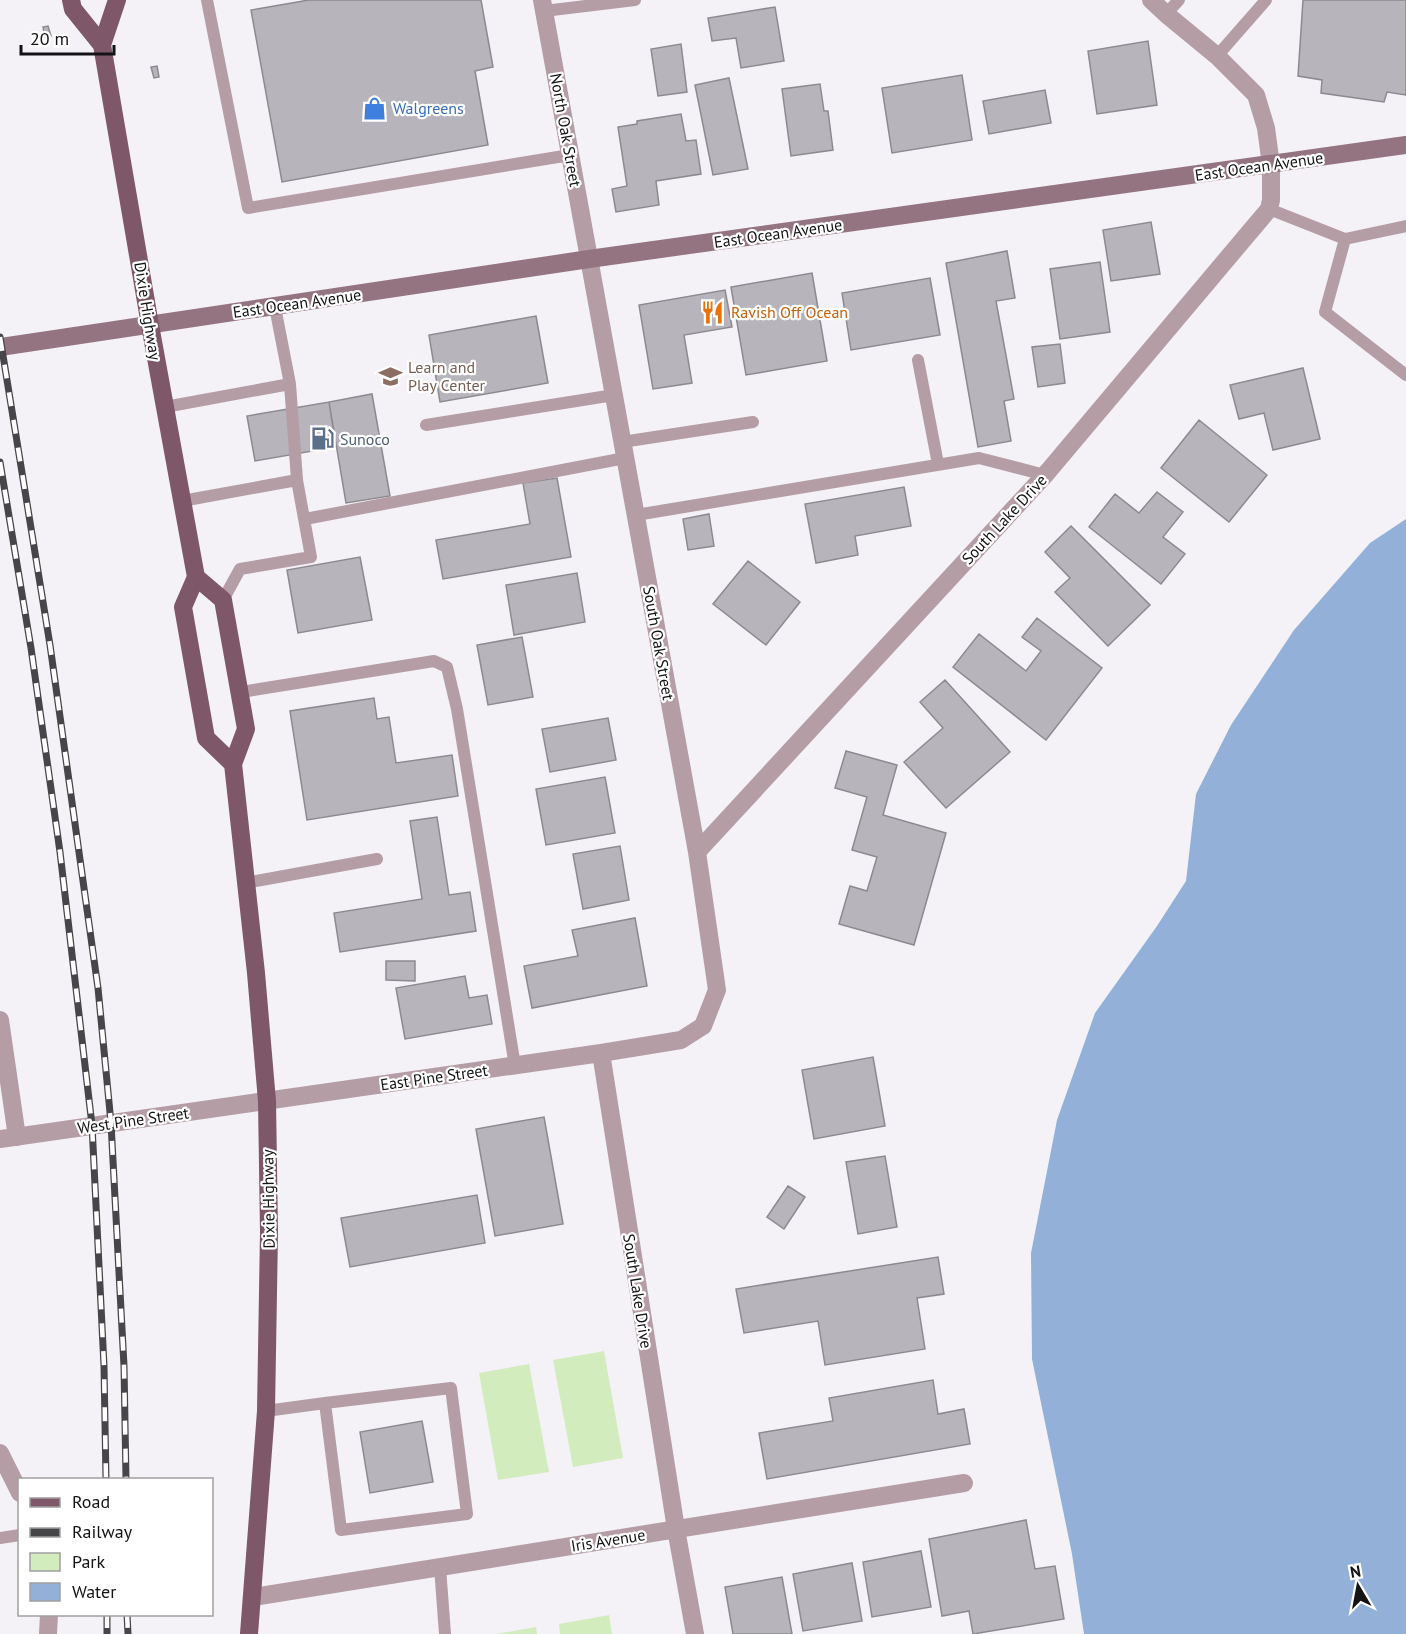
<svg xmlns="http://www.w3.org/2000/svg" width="1406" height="1634" font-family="'PT Sans',sans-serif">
	<rect width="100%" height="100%" fill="#f4f2f7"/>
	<path fill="#d3ecbe" d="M604,1351L623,1458L573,1467L553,1360Z
		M529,1364L549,1472L498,1480L479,1373Z
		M609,1615L612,1634H560L559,1624Z
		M536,1627L537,1634H496Z"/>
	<path fill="#92b0d8" d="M1406,519V1634H1084L1072,1554L1032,1359L1031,1253L1057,1120L1095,1013L1157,926L1186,881L1196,794L1231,725L1294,630L1370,543Z"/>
	<path fill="#b7b5bb" stroke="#8c8a8f" stroke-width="1.5" d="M309,0H481L493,67L475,71L488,145L282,182L251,10Z
		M1303,0H1406V95L1387,92L1384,102L1321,93L1322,80L1298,76Z
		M775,7L784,61L741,68L736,38L712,41L708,18Z
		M48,26L51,36L45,37L43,27Z
		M1148,41L1157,105L1097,114L1088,51Z
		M681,44L687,92L658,96L651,49Z
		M157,66L159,77L154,78L151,67Z
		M962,75L972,140L892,153L882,88Z
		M729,78L748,169L713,175L695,85Z
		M820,84L824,111H828L833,150L791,156L782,89Z
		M1045,90L1051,123L989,134L983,101Z
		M681,114L686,141L696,140L701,174L656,181L659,205L616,212L612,189L627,186L618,127L637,124V121Z
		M1151,222L1160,274L1111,281L1103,230Z
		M1007,251L1015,298L996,301L1014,399L1004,401L1011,441L978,447L946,263Z
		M1100,262L1110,332L1060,339L1050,269Z
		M812,273L827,361L746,375L731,287Z
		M930,278L940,335L851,350L842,293Z
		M725,290L732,327L684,335L692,383L653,389L639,305Z
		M536,316L548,383L440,402L429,335Z
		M1060,344L1065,383L1038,387L1032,347Z
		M1303,368L1320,439L1273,450L1264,413L1239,419L1230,385Z
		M372,394L390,496L346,503L329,402Z
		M329,402L336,447L255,461L247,416Z
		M1199,420L1267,475L1229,522L1161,468Z
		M557,478L571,557L443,579L436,540L530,524L523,483Z
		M904,487L911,526L855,536L858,555L816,563L805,504Z
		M1157,492L1183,512L1163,537L1185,554L1161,584L1089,527L1115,494L1139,513Z
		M709,514L714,546L688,550L683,519Z
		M1071,526L1150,605L1108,646L1055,592L1070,578L1045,552Z
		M360,557L372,620L298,633L287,570Z
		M748,561L800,602L766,645L713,604Z
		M577,573L585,622L514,635L506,585Z
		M1037,618L1102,668L1046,740L953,667L979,634L1026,671L1041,651L1022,637Z
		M522,637L533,697L488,705L477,645Z
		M945,680L1010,752L946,808L904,762L943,728L920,702Z
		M374,698L377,719L389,717L396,763L452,755L458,796L307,820L290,711Z
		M608,718L616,760L550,772L542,729Z
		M846,751L897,765L883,815L946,833L914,945L839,924L850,886L867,891L877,857L852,850L867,797L835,788Z
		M605,777L615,833L546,845L536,789Z
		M437,817L449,895L470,892L476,931L340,952L334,913L422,899L410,821Z
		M620,846L629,900L583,909L573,854Z
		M635,918L647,986L532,1008L524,966L578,956L572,930Z
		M386,961H415V981L386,980Z
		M465,976L469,998L487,995L492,1024L405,1039L396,988Z
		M873,1057L885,1126L814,1139L802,1070Z
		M544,1117L563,1224L495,1236L476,1129Z
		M885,1156L897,1227L858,1234L846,1162Z
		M788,1186L805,1197L784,1229L767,1217Z
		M477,1195L485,1243L350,1267L341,1218Z
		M938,1257L944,1294L917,1298L925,1349L825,1365L818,1321L744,1333L736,1289Z
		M933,1380L938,1414L964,1409L970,1444L767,1479L759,1433L833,1421L829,1398Z
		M422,1421L433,1482L370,1493L360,1432Z
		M1026,1520L1035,1569L1055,1566L1064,1619L973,1634L969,1611L942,1616L929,1539Z
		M921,1551L931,1607L872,1617L863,1562Z
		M852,1563L862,1621L803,1631L793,1574Z
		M782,1577L792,1634H733L725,1587Z"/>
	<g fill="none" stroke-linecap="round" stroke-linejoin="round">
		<path stroke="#b59da6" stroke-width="12" d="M207,0L248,208L570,155
			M544,11L635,0
			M1166,14L1179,0
			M1217,56L1266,0
			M1269,209L1345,239L1406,226
			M1345,239L1325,312L1406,375
			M918,360L938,464
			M290,384L297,480
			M165,407L290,384L275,307
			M426,425L614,395
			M622,442L753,422
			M182,501L297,480L311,557L240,569L223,600
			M636,515L979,458L1045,475
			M305,519L625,458
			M241,692L434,661L447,667L457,709L515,1066
			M245,883L377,859
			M266,1411L325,1403L451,1388L467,1514L341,1530L325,1403
			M0,1538L20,1535
			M440,1567L445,1634"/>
		<path stroke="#b59da6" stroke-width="18" d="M697,852L1045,475L1269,209L1271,200V165L1266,128L1256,95L1217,56L1166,14L1151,0
			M0,1020L17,1137
			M601,1053L676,1529L695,1634
			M0,1139L601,1053L681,1040L703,1026L717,990L697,852L542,0
			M0,1453L20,1493
			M253,1597L964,1483
			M48,1634L49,1614"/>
		<path stroke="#957482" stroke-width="18" d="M0,347L589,259L1406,145"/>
		<path stroke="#7e5768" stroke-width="18" d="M71,0L73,9L102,45
			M117,0L102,45L150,325L196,577L183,607L206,738L233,764
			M196,577L223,600L246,729L233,764L256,973L267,1101L269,1232L266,1411L249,1634"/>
		<defs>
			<path id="rail" d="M0,337L50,645L98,988L111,1123L124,1366L126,1480
				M0,462L31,648L60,852L92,1125L104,1366L106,1480
				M107,1614V1634
				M127,1614L128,1634"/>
		</defs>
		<use href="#rail" stroke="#464548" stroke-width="7"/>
		<use href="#rail" stroke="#fff" stroke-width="4.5" stroke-dasharray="14" stroke-linecap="butt"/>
	</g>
	<defs>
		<symbol id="shop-bare" viewBox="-9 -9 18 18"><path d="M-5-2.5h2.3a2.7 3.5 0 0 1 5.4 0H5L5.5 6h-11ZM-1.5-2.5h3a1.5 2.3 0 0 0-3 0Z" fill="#3f7fe0" stroke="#fff" stroke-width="2.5" paint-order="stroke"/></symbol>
		<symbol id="restaurant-bare" viewBox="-9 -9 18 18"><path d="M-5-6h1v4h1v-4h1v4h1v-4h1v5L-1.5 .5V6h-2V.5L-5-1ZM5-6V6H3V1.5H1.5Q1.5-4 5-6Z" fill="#e8710a" stroke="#fff" stroke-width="2.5" paint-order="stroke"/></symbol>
		<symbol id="school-bare" viewBox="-9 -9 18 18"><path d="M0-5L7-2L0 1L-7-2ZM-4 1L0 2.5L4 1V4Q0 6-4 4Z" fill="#8d6e63" stroke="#fff" stroke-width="2.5" paint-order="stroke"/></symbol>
		<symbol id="fuel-bare" viewBox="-9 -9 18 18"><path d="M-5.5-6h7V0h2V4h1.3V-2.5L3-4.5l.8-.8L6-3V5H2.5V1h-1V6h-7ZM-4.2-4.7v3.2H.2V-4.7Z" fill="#5c6f8a" stroke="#fff" stroke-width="2.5" paint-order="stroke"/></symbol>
	</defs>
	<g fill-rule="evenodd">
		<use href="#shop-bare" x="358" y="92" width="33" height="33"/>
		<use href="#restaurant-bare" x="696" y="296" width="33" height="33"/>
		<use href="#school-bare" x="374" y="360" width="33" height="33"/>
		<use href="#fuel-bare" x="306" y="422" width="33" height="33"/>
	</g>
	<g text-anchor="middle" stroke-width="4.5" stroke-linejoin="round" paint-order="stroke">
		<g font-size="16" fill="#366cbe" stroke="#fff" text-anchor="start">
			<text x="393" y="114">Walgreens</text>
		</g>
		<g font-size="16" fill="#131214" stroke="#fff">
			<text transform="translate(566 130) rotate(80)" y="6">North Oak Street</text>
			<text transform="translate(1259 166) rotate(-8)" y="6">East Ocean Avenue</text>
			<text transform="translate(778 233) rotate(-8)" y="6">East Ocean Avenue</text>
			<text transform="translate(297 303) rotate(-8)" y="6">East Ocean Avenue</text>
			<text transform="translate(148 311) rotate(81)" y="6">Dixie Highway</text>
			<text transform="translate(1004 519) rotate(-47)" y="6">South Lake Drive</text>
			<text transform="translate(659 643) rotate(80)" y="6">South Oak Street</text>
			<text transform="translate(434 1077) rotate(-8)" y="6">East Pine Street</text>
			<text transform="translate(133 1120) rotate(-8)" y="6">West Pine Street</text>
			<text transform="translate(268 1199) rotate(-91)" y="6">Dixie Highway</text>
			<text transform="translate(638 1291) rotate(81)" y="6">South Lake Drive</text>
			<text transform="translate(608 1540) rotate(-9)" y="6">Iris Avenue</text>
		</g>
		<g font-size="16" fill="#c56008" stroke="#fff" text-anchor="start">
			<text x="731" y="318">Ravish Off Ocean</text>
		</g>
		<g font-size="16" fill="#785e54" stroke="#fff" text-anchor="start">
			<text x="408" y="373">Learn and<tspan x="408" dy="18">Play Center</tspan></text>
		</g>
		<g font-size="16" fill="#4e5e75" stroke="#fff" text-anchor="start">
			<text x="340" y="445">Sunoco</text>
		</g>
	</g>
	<rect x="18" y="1478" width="195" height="138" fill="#ffffff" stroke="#a1a0a1" stroke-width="1.5"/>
	<rect x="30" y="1498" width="30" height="9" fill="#7e5768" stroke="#a1a0a1" stroke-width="1.5"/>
	<text x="72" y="1508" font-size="18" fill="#131214">Road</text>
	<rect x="30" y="1528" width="30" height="9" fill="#464548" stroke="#a1a0a1" stroke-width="1.5"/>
	<text x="72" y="1538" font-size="18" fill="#131214">Railway</text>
	<rect x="30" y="1553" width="30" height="18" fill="#d3ecbe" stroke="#a1a0a1" stroke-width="1.5"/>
	<text x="72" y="1568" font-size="18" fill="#131214">Park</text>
	<rect x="30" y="1583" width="30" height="18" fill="#92b0d8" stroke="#a1a0a1" stroke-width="1.5"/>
	<text x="72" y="1598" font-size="18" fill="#131214">Water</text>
	<g transform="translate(1358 1586) rotate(350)" stroke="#ffffff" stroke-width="4.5" paint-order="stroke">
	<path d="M0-4.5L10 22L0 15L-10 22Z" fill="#131214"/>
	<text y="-9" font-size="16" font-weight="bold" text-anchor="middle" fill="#131214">N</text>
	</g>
	<path d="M21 45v9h93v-9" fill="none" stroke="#131214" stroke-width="3"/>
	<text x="30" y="45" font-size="18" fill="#131214" stroke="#ffffff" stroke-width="4.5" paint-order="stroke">20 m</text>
</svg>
